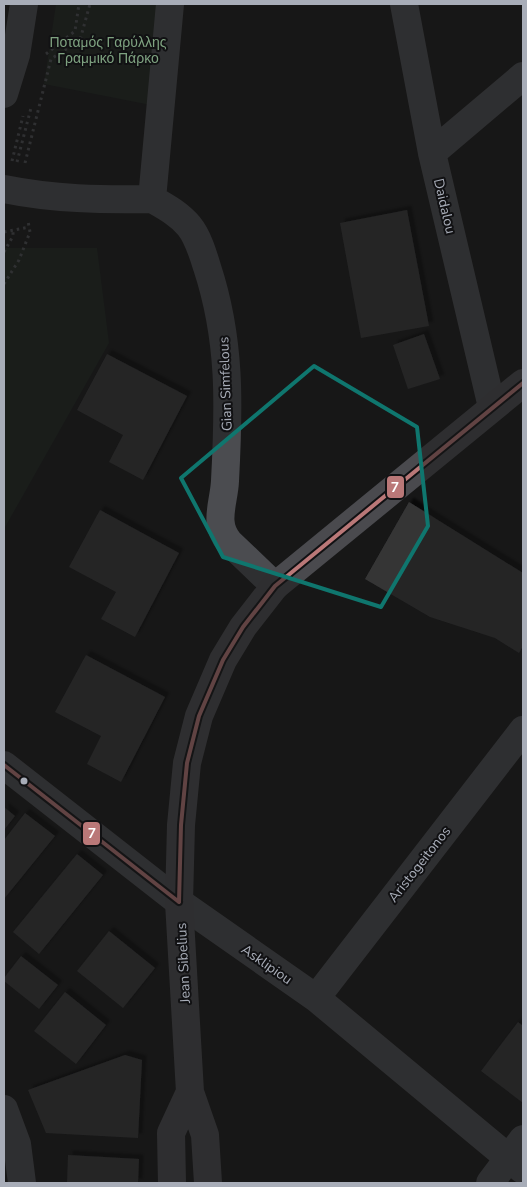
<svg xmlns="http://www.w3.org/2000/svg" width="527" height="1187" font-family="'Nunito Sans',sans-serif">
	<defs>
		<filter id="shadow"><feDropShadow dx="4.5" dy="-4.5" stdDeviation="1" flood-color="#0009"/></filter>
	</defs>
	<rect width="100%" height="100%" fill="#171717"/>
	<path fill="#1d241e" d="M56,4H159L151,105L44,84Z
		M4,248H97L109,343L4,529Z"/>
	<path fill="#353536" filter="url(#shadow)" d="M407,210L429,326L361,338L340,223Z
		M424,334L440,379L408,389L393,345Z
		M107,354L187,396L143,480L109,462L123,435L77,410Z
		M409,502L523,573V646L519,653L495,638L430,617L365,579Z
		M100,510L179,553L135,637L101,619L116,592L69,567Z
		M86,655L165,697L121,782L87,764L101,736L55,712Z
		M4,807L15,816L4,830Z
		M25,813L55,836L4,899V840Z
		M77,854L103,875L39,954L13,932Z
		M109,931L155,968L123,1008L77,971Z
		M21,956L58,985L39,1009L4,981V978Z
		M65,992L106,1025L76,1064L34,1031Z
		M518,1022L523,1026V1103L481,1071Z
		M125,1055L142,1060L138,1138L46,1133L28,1090Z
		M68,1155L139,1159L138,1183H67Z"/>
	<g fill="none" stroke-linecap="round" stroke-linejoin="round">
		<path stroke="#4d4e52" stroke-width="3" stroke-dasharray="2.5 4" stroke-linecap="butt" d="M46,54L75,31L79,4
			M12,161L23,116
			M17,162L31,108
			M25,163L51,59L80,40L90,4
			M4,232L29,227
			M4,252L13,236V229
			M4,284L19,260L30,232L28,221"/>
		<path stroke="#4b4c50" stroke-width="28" d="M170,4L152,199C166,207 179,214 189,226C198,237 203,254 207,267C231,340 229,406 225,481C224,503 213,523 229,542L275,586
			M404,4L432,153L492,407
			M4,94L16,55L24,4
			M432,153L523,76
			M4,189C53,199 102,200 152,199
			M4,765L179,902L316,998L523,1170
			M316,998L523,730
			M4,1109L17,1144L22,1183
			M490,1183L523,1139"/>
		<path stroke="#4a4a4e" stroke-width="28" d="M172,1183L171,1133L190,1092
			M208,1183L205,1135L190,1092L179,902L181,825L187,763L199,716L223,660L243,627L275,586L523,383"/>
		<defs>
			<path id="bus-1" d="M4,765L179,902
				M179,902L181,825L187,763L199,716L223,660L243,627L275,586L523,383"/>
		</defs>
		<use href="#bus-1" stroke="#111113" stroke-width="8"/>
		<use href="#bus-1" stroke="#ba7878" stroke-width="4"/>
	</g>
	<path d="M0 0H527V1187H0ZM314,366L417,427L428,526L381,607L223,557L181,478Z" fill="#171717" fill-opacity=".55" fill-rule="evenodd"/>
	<path fill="none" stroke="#0f766e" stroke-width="4" stroke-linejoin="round" d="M314,366L417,427L428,526L381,607L223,557L181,478Z"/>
	<circle fill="#a8adb8" stroke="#111113" stroke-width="2" cx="24" cy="781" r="4.5"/>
	<g text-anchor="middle" stroke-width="4" stroke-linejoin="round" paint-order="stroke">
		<g font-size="14" fill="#7fa381" stroke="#111113">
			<text x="108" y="47">Ποταμός Γαρύλλης<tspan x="108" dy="16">Γραμμικό Πάρκο</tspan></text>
		</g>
		<g font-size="14" fill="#a8adb8" stroke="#111113">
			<text transform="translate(445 206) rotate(77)" y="5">Daidalou</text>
			<text transform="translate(225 384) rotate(-92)" y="5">Gian Simfelous</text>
			<text transform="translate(419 864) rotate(-52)" y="5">Aristogeitonos</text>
			<text transform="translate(183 963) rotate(-93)" y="5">Jean Sibelius</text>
			<text transform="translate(267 964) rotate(35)" y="5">Asklipiou</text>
		</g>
	</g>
	<g stroke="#111113" stroke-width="2">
		<rect x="386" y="475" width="19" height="24" rx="5" fill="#ba7878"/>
		<rect x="82" y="821" width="19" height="25" rx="5" fill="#ba7878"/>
	</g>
	<g font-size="14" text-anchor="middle" font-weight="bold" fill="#fff">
		<text x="395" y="492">7</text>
		<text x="92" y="838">7</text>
	</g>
	<rect width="527" height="1187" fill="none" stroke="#a8adb8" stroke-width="10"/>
</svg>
